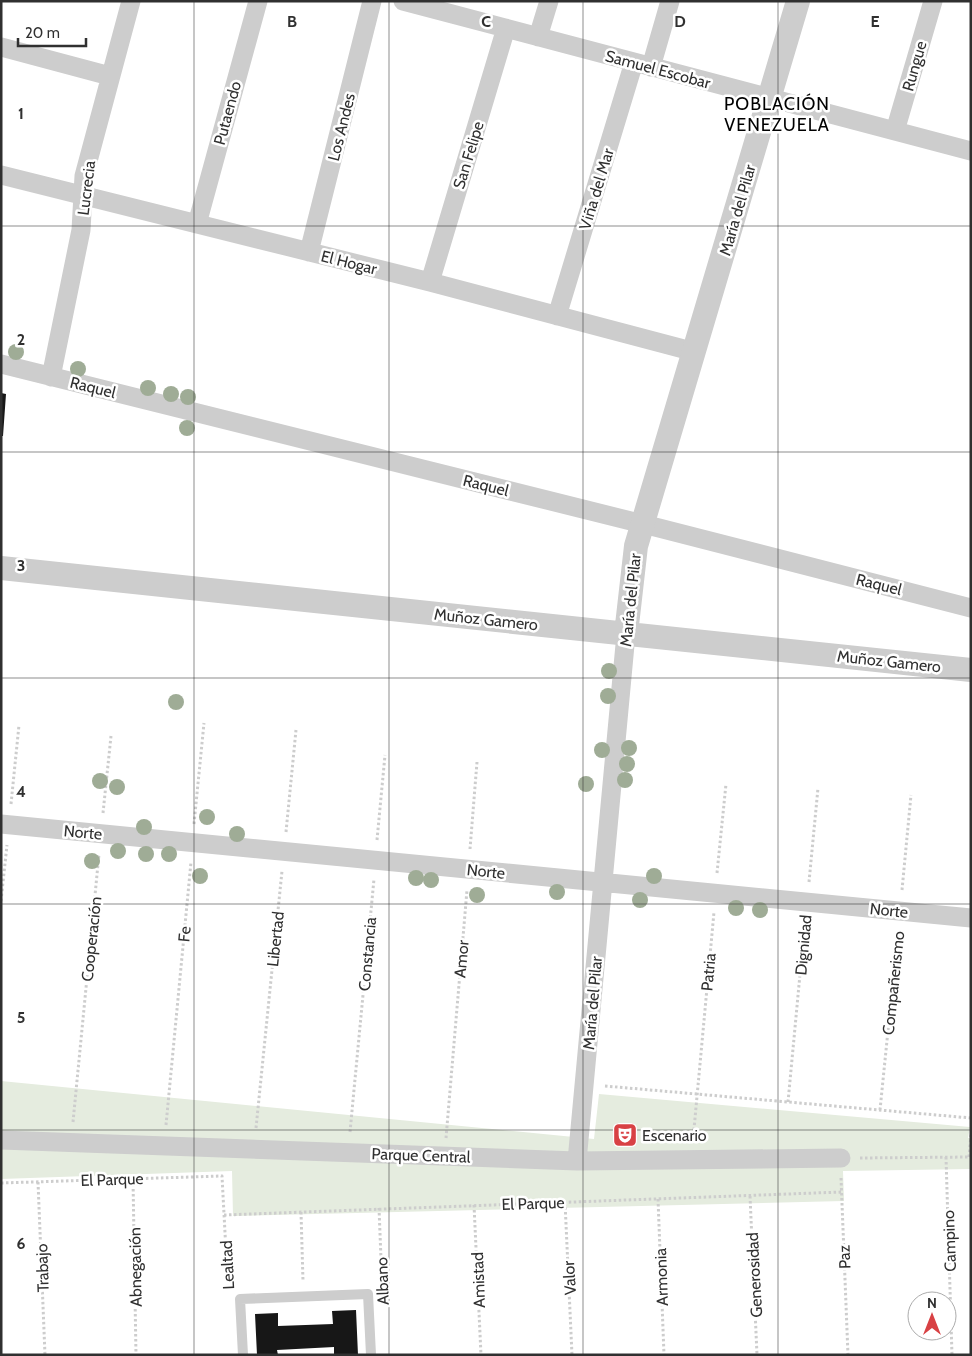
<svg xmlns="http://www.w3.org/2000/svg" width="972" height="1356" font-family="Cabin,sans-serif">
	<rect width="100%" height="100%" fill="#fff"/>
	<path fill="#e5ecdf" d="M1,1081L594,1139L599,1094L970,1127L968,1138H971V1169L843,1171L844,1201L233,1216L232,1171L1,1179Z"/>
	<path fill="#171717" d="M1,393L6,394L3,436H1Z
		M615,1128L636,1129V1142L614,1141Z
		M356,1310L358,1355H334V1347L277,1350L278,1355H257L255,1314L278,1313V1326L333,1324L332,1311Z"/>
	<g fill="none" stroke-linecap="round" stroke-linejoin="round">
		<path stroke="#cdcdcd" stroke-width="3" stroke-dasharray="2.5 2.5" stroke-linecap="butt" d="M11,804L19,725
			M103,813L111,736
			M194,824L204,723
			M286,832L296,730
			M377,840L385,755
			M470,849L477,762
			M717,873L726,784
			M809,882L818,788
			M902,890L911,795
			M1,901L7,845
			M605,1086L971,1118
			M788,1102L805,921
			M880,1110L898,931
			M73,1122L99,854
			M166,1125L191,862
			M256,1128L282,871
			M350,1132L374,879
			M446,1138L467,890
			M693,1140L714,912
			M946,1157L952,1355
			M969,1157L971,1135
			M860,1158L971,1157
			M841,1178L848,1355
			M133,1179L136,1355
			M38,1182L45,1355
			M1,1183L222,1176L228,1289
			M750,1196L757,1355
			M658,1199L664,1355
			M565,1202L572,1355
			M474,1205L481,1355
			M379,1208L382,1284
			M301,1212L303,1281
			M224,1215L842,1192"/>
		<path stroke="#cdcdcd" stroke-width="10" d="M243,1355L240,1299L368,1294L371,1355"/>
		<path stroke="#cdcdcd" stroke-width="19" d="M403,1L971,151
			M538,37L549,1
			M1,47L110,76
			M651,67L670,1
			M895,131L933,1
			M1,175L430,282L695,352
			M197,224L258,1
			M309,252L372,1
			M430,282L506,28
			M557,316L634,62
			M1,364L659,528L971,608
			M51,377L81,230L84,176L131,1
			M1,824L971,918
			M1,1140L577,1161L841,1158
			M577,1161L626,634"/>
		<path stroke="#cdcdcd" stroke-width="24" d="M1,568L971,670
			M626,634L636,546L798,1"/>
	</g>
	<g fill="#9fac96">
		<circle cx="16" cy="352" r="8"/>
		<circle cx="78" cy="369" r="8"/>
		<circle cx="148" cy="388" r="8"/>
		<circle cx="171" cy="394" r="8"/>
		<circle cx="188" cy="397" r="8"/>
		<circle cx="187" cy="428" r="8"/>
		<circle cx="609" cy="671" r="8"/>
		<circle cx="608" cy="696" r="8"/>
		<circle cx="176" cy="702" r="8"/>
		<circle cx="629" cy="748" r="8"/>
		<circle cx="602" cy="750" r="8"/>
		<circle cx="627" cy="764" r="8"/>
		<circle cx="625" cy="780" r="8"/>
		<circle cx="100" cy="781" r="8"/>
		<circle cx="586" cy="784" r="8"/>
		<circle cx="117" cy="787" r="8"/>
		<circle cx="207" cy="817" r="8"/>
		<circle cx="144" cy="827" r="8"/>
		<circle cx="237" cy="834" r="8"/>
		<circle cx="118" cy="851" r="8"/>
		<circle cx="146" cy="854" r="8"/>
		<circle cx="169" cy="854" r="8"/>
		<circle cx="92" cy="861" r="8"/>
		<circle cx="200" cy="876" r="8"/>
		<circle cx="654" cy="876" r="8"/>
		<circle cx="416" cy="878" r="8"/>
		<circle cx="431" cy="880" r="8"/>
		<circle cx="557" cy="892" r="8"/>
		<circle cx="477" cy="895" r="8"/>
		<circle cx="640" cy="900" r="8"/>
		<circle cx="736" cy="908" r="8"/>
		<circle cx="760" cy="910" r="8"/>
	</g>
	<path fill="none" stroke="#303030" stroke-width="1" stroke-opacity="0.55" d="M194,1V1355M389,1V1355M583,1V1355M778,1V1355M1,226H971M1,452H971M1,678H971M1,904H971M1,1130H971"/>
	<defs>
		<symbol id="theatre-square" viewBox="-11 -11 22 22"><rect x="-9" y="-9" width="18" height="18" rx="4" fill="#d84144" stroke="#fff"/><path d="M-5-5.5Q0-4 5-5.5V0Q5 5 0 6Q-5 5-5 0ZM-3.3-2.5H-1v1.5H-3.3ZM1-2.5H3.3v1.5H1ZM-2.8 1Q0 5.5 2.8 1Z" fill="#fff"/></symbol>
	</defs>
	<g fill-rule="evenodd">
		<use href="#theatre-square" x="611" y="1121" width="28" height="28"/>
	</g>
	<g text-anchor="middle" stroke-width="5" stroke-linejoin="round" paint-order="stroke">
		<g font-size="16" fill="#303030" stroke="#fff">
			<text transform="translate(914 66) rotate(-74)" y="6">Rungue</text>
			<text transform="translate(658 69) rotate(15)" y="6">Samuel Escobar</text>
			<text transform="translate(227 113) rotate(-75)" y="6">Putaendo</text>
			<text transform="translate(341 127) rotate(-76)" y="6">Los Andes</text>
			<text transform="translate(468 155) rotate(-73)" y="6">San Felipe</text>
			<text transform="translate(86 188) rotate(-83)" y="6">Lucrecia</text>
			<text transform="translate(596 189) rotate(-73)" y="6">Viña del Mar</text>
			<text transform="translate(737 210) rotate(-74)" y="6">María del Pilar</text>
			<text transform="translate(349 262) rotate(14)" y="6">El Hogar</text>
			<text transform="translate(93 387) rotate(14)" y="6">Raquel</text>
			<text transform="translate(486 485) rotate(14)" y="6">Raquel</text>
			<text transform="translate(879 584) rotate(14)" y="6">Raquel</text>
			<text transform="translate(630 600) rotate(-84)" y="6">María del Pilar</text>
			<text transform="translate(486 619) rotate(6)" y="6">Muñoz Gamero</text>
			<text transform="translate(889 661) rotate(6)" y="6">Muñoz Gamero</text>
			<text transform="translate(83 832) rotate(5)" y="6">Norte</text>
			<text transform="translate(486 871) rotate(6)" y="6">Norte</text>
			<text transform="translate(889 910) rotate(6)" y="6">Norte</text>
			<text transform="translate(184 934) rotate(-85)" y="6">Fe</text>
			<text transform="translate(91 939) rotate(-84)" y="6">Cooperación</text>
			<text transform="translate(275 939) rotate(-84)" y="6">Libertad</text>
			<text transform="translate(803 945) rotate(-85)" y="6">Dignidad</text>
			<text transform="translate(367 954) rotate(-85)" y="6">Constancia</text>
			<text transform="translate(461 959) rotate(-85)" y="6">Amor</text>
			<text transform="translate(708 972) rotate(-85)" y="6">Patria</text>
			<text transform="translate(893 983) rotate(-84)" y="6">Compañerismo</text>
			<text transform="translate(592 1003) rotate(-85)" y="6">María del Pilar</text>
			<text transform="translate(421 1155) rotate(2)" y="6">Parque Central</text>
			<text transform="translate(112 1179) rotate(-2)" y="6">El Parque</text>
			<text transform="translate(533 1203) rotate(-2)" y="6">El Parque</text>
			<text transform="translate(949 1241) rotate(-92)" y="6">Campino</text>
			<text transform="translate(844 1257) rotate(-92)" y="6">Paz</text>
			<text transform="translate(227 1265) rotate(-93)" y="6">Lealtad</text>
			<text transform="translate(135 1267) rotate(-91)" y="6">Abnegación</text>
			<text transform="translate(42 1268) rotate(-92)" y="6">Trabajo</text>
			<text transform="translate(754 1275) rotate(-93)" y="6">Generosidad</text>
			<text transform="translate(661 1277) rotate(-92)" y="6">Armonia</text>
			<text transform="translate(569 1278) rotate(-93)" y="6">Valor</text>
			<text transform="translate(478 1280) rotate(-92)" y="6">Amistad</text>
			<text transform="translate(382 1281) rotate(-92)" y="6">Albano</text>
		</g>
		<g font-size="16" fill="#303030" stroke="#fff" text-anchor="start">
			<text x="642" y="1141">Escenario</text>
		</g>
		<g font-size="18" letter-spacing="1" fill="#000" stroke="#fff">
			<text x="777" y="110">POBLACIÓN<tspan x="777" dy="21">VENEZUELA</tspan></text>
		</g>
	</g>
	<g font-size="16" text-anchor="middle" font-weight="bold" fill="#303030" stroke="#fff" stroke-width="5" stroke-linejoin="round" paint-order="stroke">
		<text x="292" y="27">B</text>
		<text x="486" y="27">C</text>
		<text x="680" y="27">D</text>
		<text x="875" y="27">E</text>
		<text x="21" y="119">1</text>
		<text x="21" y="345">2</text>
		<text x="21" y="571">3</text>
		<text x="21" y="797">4</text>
		<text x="21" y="1023">5</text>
		<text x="21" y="1249">6</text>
	</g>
	<rect width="972" height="1356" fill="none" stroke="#303030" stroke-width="5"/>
	<g transform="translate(932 1316)"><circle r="24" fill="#ffffff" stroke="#acacac"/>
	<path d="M0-4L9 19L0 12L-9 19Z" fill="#d84144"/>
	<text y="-8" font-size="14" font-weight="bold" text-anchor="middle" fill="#303030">N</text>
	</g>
	<path d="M18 38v8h68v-8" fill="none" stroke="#303030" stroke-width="2.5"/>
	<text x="25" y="38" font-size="15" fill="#303030" stroke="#ffffff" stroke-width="4" paint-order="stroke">20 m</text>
</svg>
